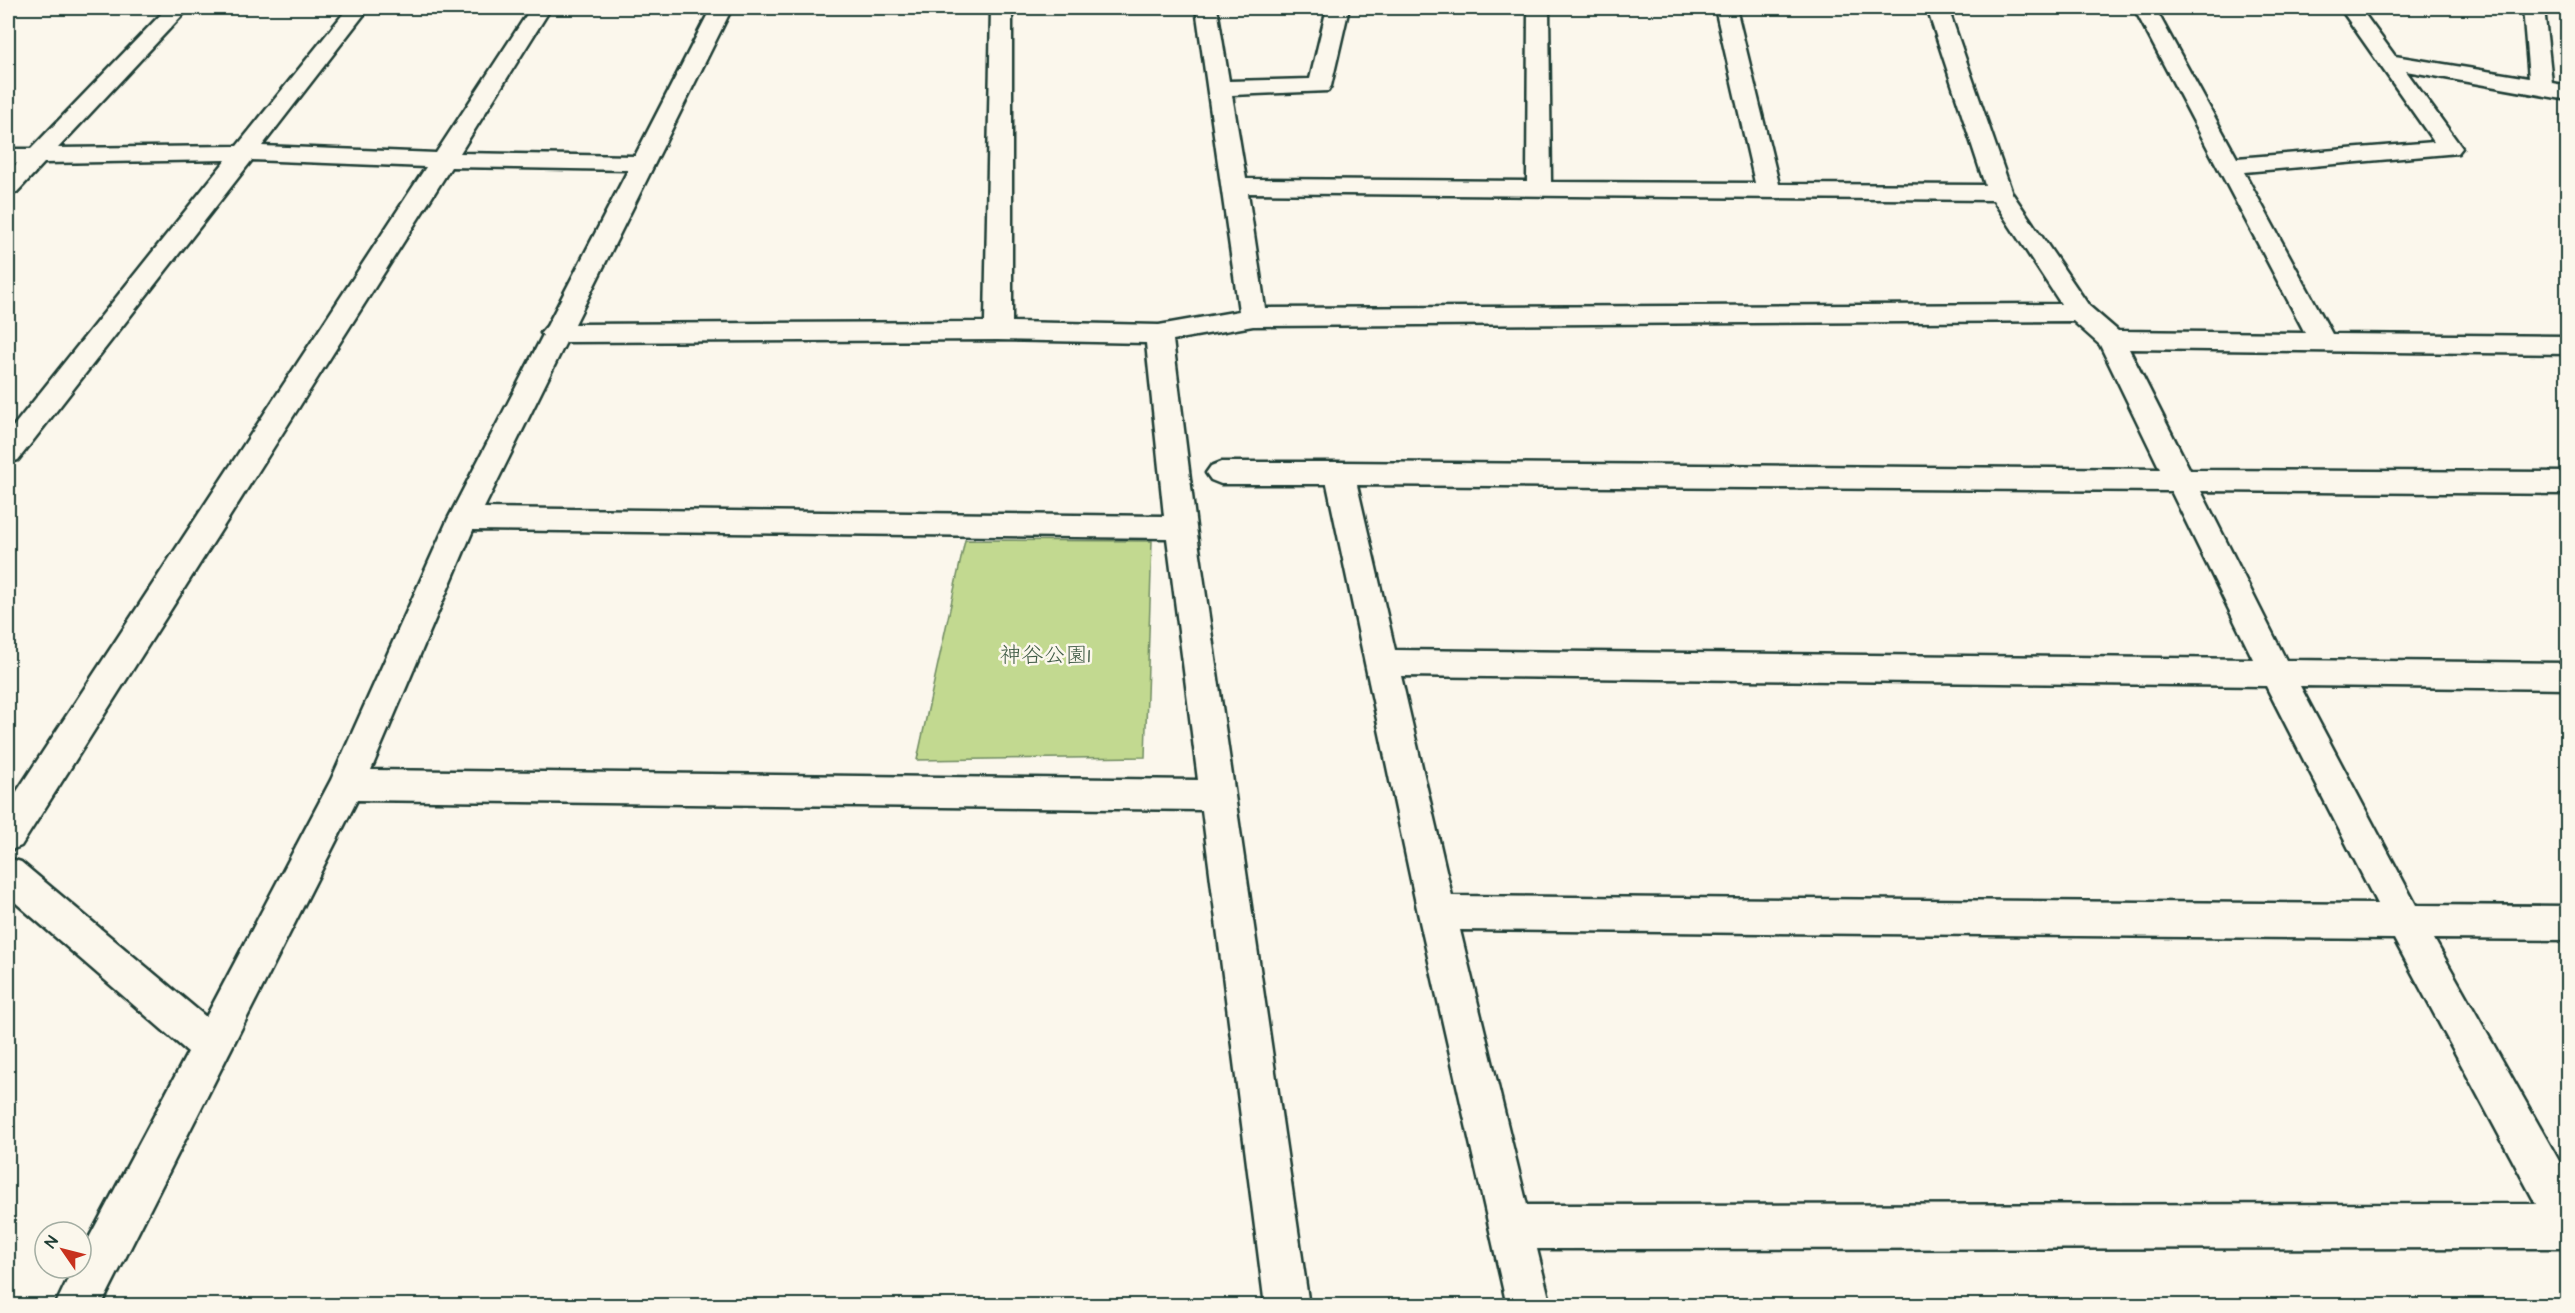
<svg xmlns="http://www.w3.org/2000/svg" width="2575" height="1313" font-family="'Architects Daughter','Klee One',sans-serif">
	<rect width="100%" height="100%" fill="#fbf7ec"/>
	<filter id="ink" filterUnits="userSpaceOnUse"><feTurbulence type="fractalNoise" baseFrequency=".0167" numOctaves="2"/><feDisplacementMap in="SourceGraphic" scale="12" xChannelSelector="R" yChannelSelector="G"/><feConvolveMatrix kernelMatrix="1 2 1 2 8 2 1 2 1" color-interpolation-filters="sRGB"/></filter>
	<g filter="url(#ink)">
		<path fill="#c2d990" stroke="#708b62" stroke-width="1.5" d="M965,540L1152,541L1145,757L917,760Z"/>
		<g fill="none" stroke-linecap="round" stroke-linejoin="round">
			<defs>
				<path id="street" d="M167,8H189L58,148L237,146L348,8H369L262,146L436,153L531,8H551L460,153L635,156L711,8H732L575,324L985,322L991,8H1012V322L1159,325L1239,311L1196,8H1217L1229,81L1310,79L1327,8H1349L1331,86L1328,91L1232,95L1246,179L1527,181L1528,8H1549L1551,182L1755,183L1715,8H1736L1779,184L1985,185L1927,8H1948L2012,193L2089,306L2118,331L2305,333L2134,8H2155L2237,158L2434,142L2340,8H2360L2395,56L2529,78L2523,8H2544L2552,83L2568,86V100L2406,71L2462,148L2458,153L2244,172L2332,334L2568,336V354L2129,349L2190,470L2568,472V494L2201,491L2286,660L2568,663V689L2300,686L2416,905L2568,906V940L2434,939L2568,1177V1248L1537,1249L1551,1306H1507L1418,913L1327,484H1221L1211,480L1206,473L1211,466L1221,462H1339L2160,469L2100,345L2073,321L1253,326L1173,340L1196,527L1309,1306H1265L1202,810L357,800L101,1306H55L73,1268H81V1253L188,1052L8,896V858L21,862L206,1017L331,780L448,519L543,335L541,333L547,326L628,170L451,167L21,846L8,851V805L426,167L252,160L18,460L8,463V433L226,160L44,163L17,192L8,194V173L17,163H8V149H31ZM1248,193L1993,200L2061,304L1265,308ZM998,340L1146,343L1164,516L484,508L566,342ZM1357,485L2171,491L2253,659L1395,650ZM473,530L1167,538L1198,780L371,770ZM1401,676L2266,686L2377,904L1452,896ZM1460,930L2394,939L2536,1204L1527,1205Z"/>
			</defs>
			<use href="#street" stroke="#1f3d34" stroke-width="5"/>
			<use href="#street" fill="#fbf7ec" fill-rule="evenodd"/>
		</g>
	</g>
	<g text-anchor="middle" stroke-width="5" stroke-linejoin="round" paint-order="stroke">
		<g font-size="22" fill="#405c46" stroke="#fbf7ec">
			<text x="1045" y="662">神谷公園1</text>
		</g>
	</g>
	<rect width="2575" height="1313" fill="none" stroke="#fbf7ec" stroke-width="30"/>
	<rect x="15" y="15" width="2545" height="1283" fill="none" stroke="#1f3d34" stroke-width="2" filter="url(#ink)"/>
	<g transform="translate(63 1250) rotate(305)"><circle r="28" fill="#fbf7ec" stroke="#a3ada2" stroke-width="1.5"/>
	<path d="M0-4.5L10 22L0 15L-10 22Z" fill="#c8321e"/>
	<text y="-9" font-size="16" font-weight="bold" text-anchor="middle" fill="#1f3d34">N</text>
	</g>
</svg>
